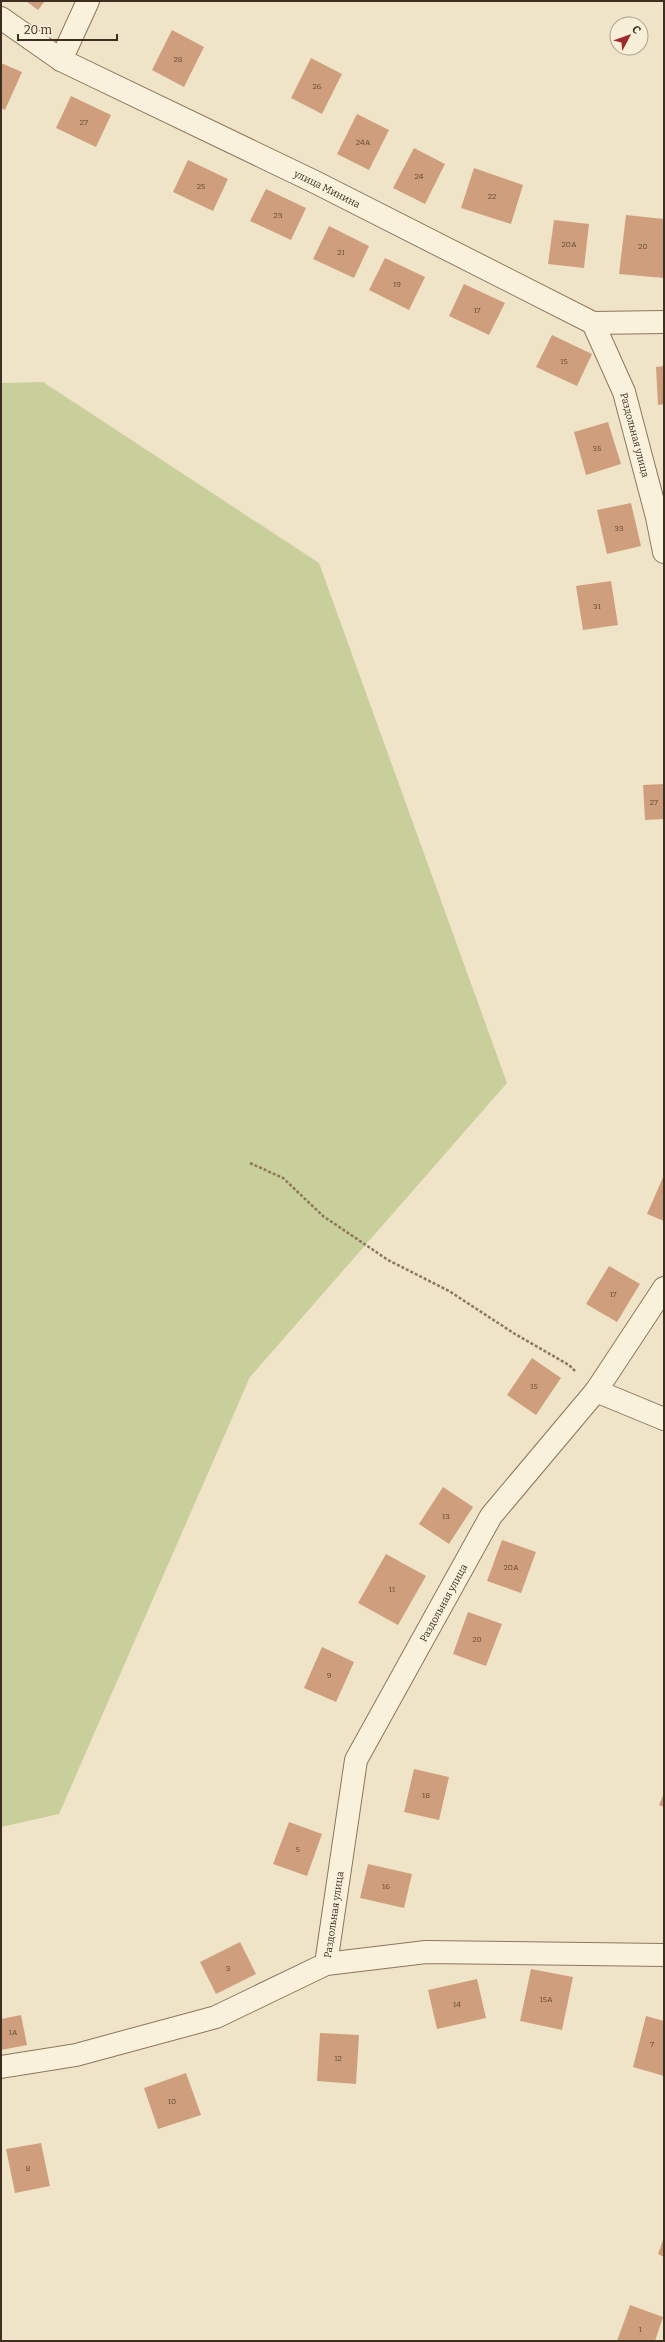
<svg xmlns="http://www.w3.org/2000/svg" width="665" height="2342" font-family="Bitter,serif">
	<rect width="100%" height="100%" fill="#f0e4c8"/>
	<path fill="#c9cf9b" d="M43,382L319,563L507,1083L250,1377L59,1814L1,1827V383Z"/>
	<path fill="#cf9f7d" d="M26,1H45L38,10Z
		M172,30L204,47L184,87L152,70Z
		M311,58L342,74L322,114L291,98Z
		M1,63L22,72L5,110L1,108Z
		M71,96L111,115L96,147L56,128Z
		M357,114L389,130L369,170L337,154Z
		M414,148L445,164L425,204L393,188Z
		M188,160L228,179L213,211L173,192Z
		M474,168L523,185L511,224L461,208Z
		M266,189L306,208L291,240L250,221Z
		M626,215L664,219V278L619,274Z
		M554,220L589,224L584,268L548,264Z
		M329,226L369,246L354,278L313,259Z
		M385,258L425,277L409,310L369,290Z
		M464,284L505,303L489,335L449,316Z
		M552,335L592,354L577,386L536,367Z
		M664,366V404L658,405L656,367Z
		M608,422L621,464L586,475L574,432Z
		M631,503L641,546L607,554L597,510Z
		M611,581L618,625L583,630L576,586Z
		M664,784V819L645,820L643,785Z
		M664,1175V1221L647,1214Z
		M609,1266L640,1284L617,1322L586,1304Z
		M532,1358L561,1378L536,1415L507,1395Z
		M443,1487L473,1507L449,1544L419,1524Z
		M502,1540L536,1552L521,1593L487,1581Z
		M386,1554L426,1576L398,1625L358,1603Z
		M468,1612L502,1624L486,1666L453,1654Z
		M322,1647L354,1662L336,1702L304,1688Z
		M414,1769L449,1777L439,1820L404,1812Z
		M664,1793V1807L659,1805Z
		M289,1822L322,1834L307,1876L273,1864Z
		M368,1864L412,1874L404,1908L360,1898Z
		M240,1942L256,1974L216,1994L200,1962Z
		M531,1969L573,1977L562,2030L520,2021Z
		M477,1979L486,2018L437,2029L428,1990Z
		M21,2015L27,2045L1,2050V2019Z
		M646,2016L664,2021V2076L633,2067Z
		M320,2033L359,2035L356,2084L317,2081Z
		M186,2073L201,2115L158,2129L144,2088Z
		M41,2143L50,2186L15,2193L6,2149Z
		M664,2237V2257L658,2254Z
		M630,2305L663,2317L655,2341H617Z"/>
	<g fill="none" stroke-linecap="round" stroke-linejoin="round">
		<defs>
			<g id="minor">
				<path id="s1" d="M1,18L61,60L315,182L593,323L664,322"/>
				<path d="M61,60L88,1"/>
				<path id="s2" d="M593,323L624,392L657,517L664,552"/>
				<path d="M596,1391L664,1419"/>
				<path id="s3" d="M326,1964L356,1760L491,1516L596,1391L664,1288"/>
				<path d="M1,2067L76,2055L216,2017L326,1964L426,1952L664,1955"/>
			</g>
		</defs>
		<use href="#minor" stroke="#8d765c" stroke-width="24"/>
		<path stroke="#8d765c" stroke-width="2.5" stroke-dasharray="3 2" stroke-linecap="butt" d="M250,1163L283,1178L323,1216L388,1260L449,1291L515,1334L569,1365L575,1371"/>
		<use href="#minor" stroke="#faf1dc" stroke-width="22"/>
	</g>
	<g text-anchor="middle" stroke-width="3" stroke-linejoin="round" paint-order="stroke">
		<g font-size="8" fill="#624a37">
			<text x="178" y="62">28</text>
			<text x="317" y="89">26</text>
			<text x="84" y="125">27</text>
			<text x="363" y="145">24А</text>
			<text x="419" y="179">24</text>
			<text x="201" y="189">25</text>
			<text x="492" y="199">22</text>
			<text x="278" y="218">23</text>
			<text x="569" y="247">20А</text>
			<text x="643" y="249">20</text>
			<text x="341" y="255">21</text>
			<text x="397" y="287">19</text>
			<text x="477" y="313">17</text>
			<text x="564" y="364">15</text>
			<text x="597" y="451">35</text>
			<text x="619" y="531">33</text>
			<text x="597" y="609">31</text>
			<text x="654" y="805">27</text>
			<text x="613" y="1297">17</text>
			<text x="534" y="1389">15</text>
			<text x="446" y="1519">13</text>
			<text x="511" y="1570">20А</text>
			<text x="392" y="1592">11</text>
			<text x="477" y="1642">20</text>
			<text x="329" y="1678">9</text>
			<text x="426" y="1798">18</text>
			<text x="298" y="1852">5</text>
			<text x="386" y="1889">16</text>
			<text x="228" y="1971">3</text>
			<text x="546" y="2002">15А</text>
			<text x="457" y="2007">14</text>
			<text x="13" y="2035">1А</text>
			<text x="652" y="2047">7</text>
			<text x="338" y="2061">12</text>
			<text x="172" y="2104">10</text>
			<text x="28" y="2171">8</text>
			<text x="640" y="2332">1</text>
		</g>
		<g font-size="10" fill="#3d2e20" stroke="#f7eed8">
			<text dy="4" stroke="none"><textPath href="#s1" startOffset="369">улица Минина</textPath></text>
			<text dy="4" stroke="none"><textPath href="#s2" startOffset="120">Раздольная улица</textPath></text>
			<text dy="4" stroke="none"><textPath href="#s3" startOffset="386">Раздольная улица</textPath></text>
			<text dy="4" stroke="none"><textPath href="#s3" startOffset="50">Раздольная улица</textPath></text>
		</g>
	</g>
	<rect width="665" height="2342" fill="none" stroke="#3d2e20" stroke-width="4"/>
	<g transform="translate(629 36) rotate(49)"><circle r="19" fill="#f7eed8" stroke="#ada18e"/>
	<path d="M0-3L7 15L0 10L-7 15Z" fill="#9e2a2b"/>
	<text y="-6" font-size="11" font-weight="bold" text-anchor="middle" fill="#3d2e20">С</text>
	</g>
	<path d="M18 34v6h99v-6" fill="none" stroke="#3d2e20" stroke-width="2"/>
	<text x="24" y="34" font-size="12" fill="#3d2e20" stroke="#f7eed8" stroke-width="3" paint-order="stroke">20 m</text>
</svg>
